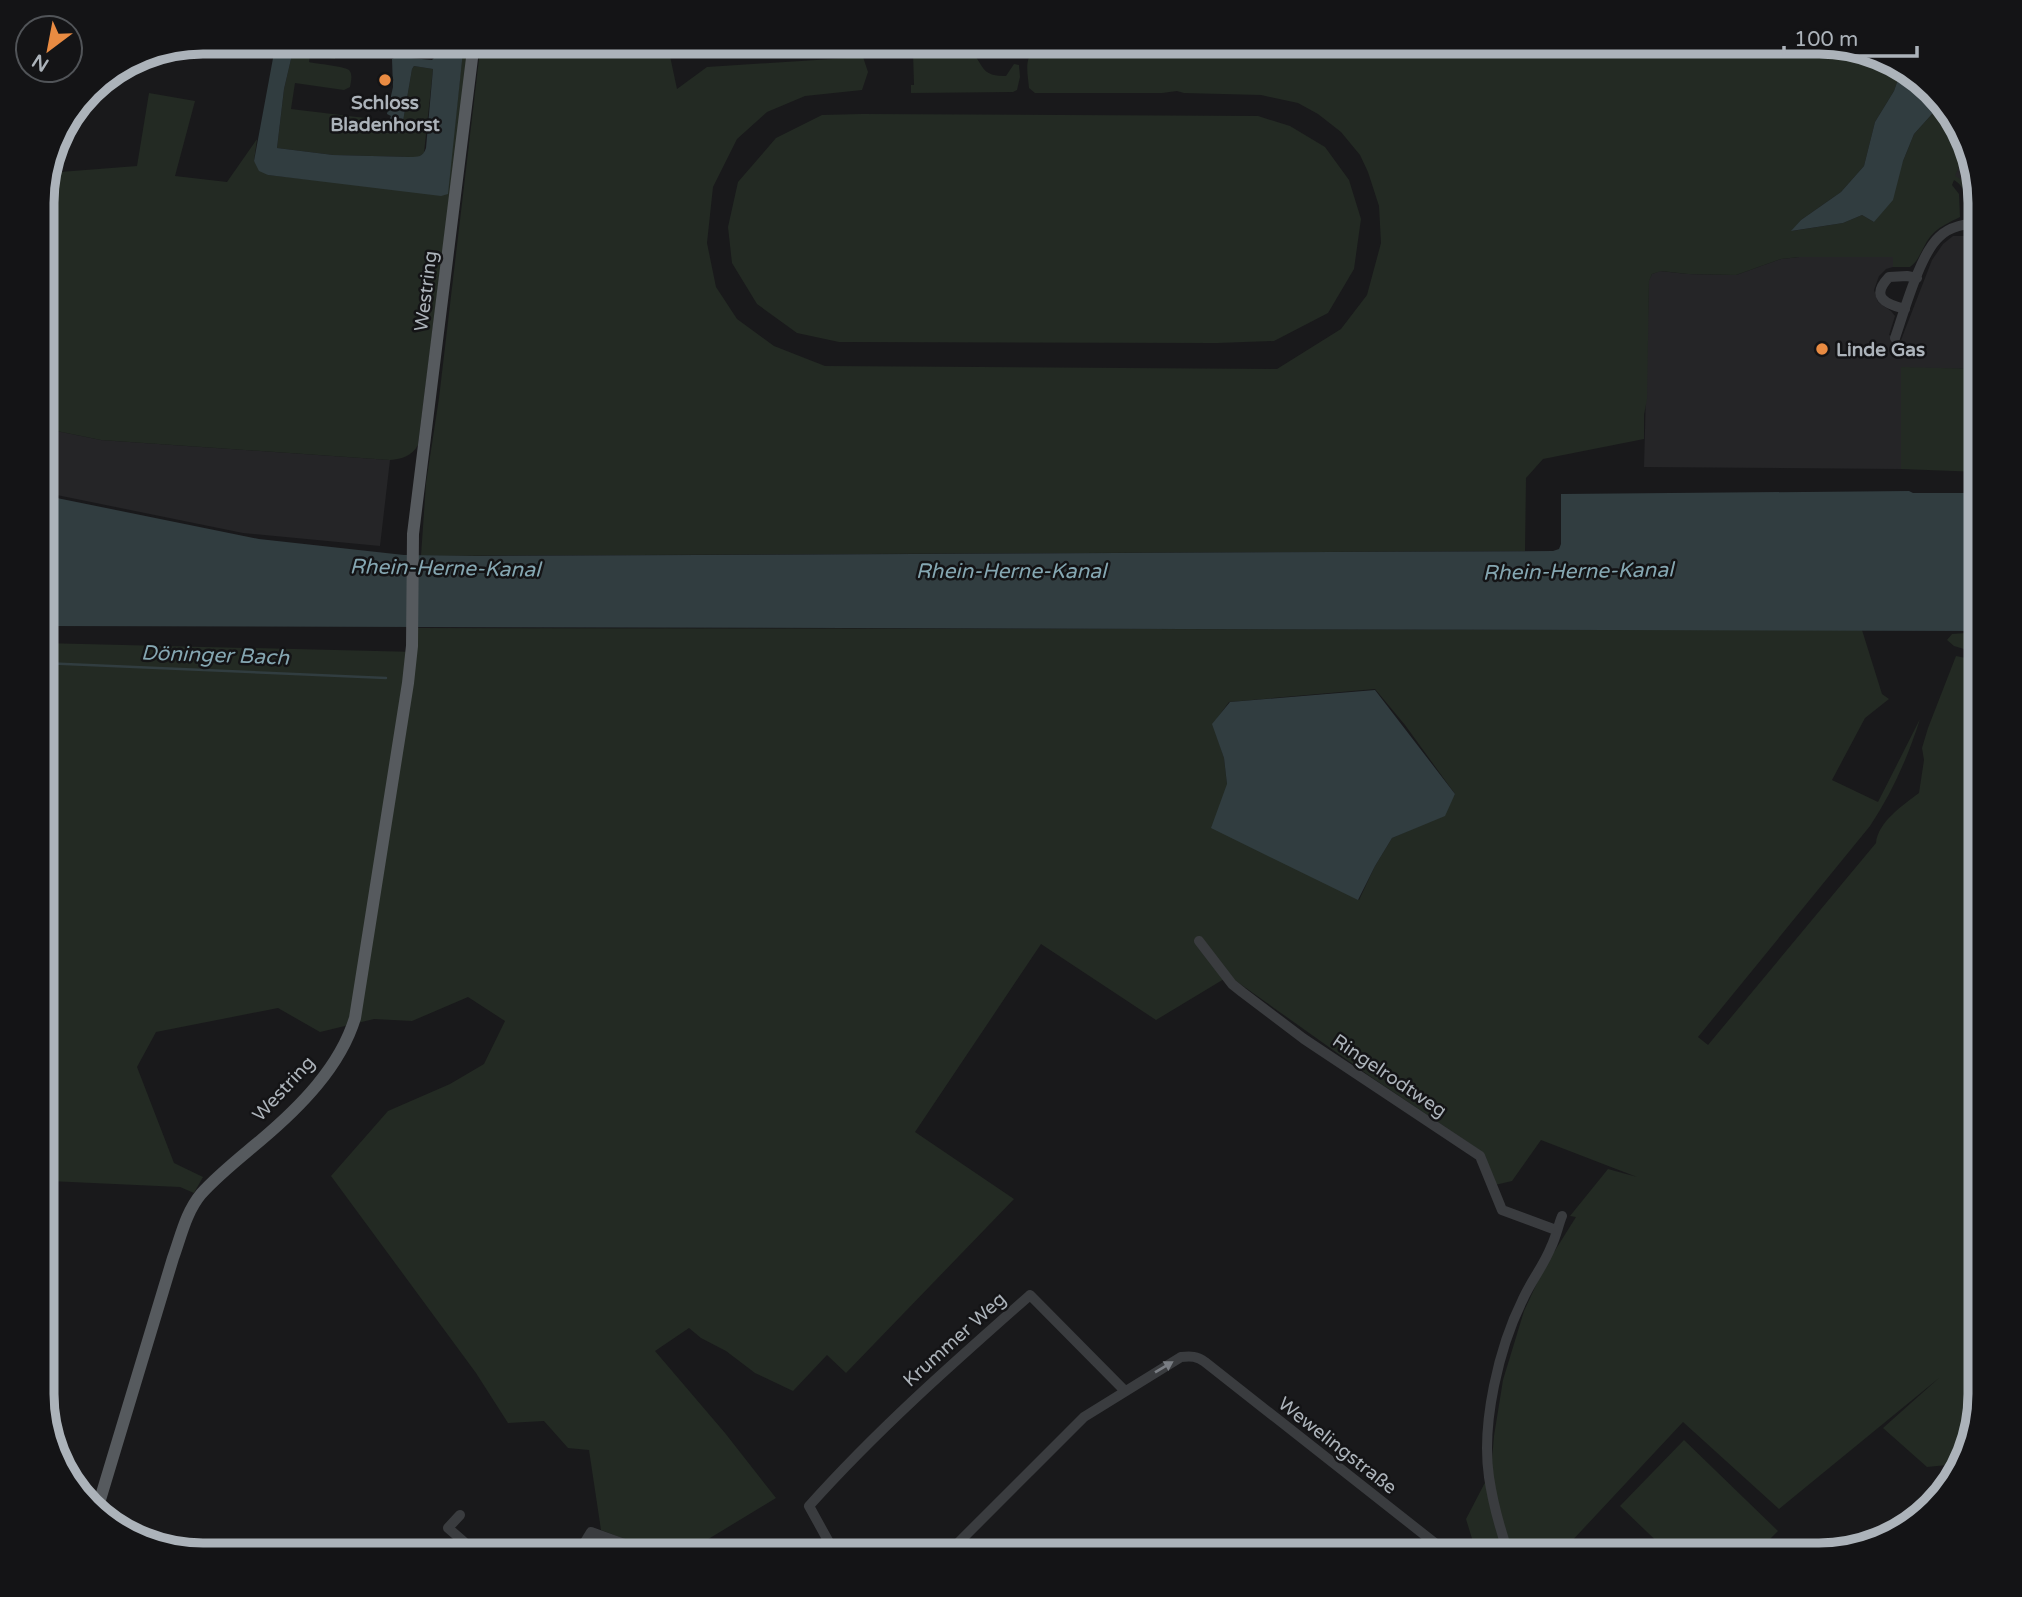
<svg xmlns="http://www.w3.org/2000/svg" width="2022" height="1597" font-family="'Varela Round',sans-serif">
	<rect width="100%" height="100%" fill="#19191b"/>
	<path fill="#252527" d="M1967,148L1980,203V207H1968L1969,194L1954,177Z
		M1953,236H1980V369L1901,368V469L1644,467L1649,280L1652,274L1660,271L1688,274L1736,275L1781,259L1799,257H1894L1893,267L1886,269L1879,276L1874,290L1878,302L1891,311L1895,316L1889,335L1901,340L1932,260L1943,244Z
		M42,428L101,440L390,460L380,546L243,533L42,492Z"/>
	<path fill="#232a23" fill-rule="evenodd" d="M295,42H321V45L331,53L336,51L335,59L310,55L309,62C317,64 343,66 349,70C353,74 351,81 350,87L344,90L295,83L291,109L382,120L384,123L383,129L386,133H401L412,69L414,66L433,69L424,153L419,157H410L333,155L277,148L284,89Z
		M464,42H469L418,445C412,456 402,459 390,460L101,440L42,428V192L47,173L137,166L149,93L195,101L175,176L227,182L257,139L254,161L268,175L447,194Z
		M481,42H667L677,89L707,67L863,57L868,72L862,90L805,96L767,112L737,139L713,187L707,243L716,287L737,319L774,346L825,366L1277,369L1341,329L1367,295L1381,243L1379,206L1368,172L1360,155L1341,132L1318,114L1298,103L1261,95L1184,93L1177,91L1162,93H1035L1029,88C1028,74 1023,58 1036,49L1317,46L1323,52L1340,58L1363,42H1819L1880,54L1902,68L1894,91L1875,122L1864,166L1841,192L1801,220L1792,231L1843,223L1862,215L1874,222L1903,161L1914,134L1932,114L1940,102L1964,132L1967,148L1955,176C1971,184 1970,191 1968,207H1980V215L1965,216C1965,202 1967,187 1954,180L1952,185L1959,194L1960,217C1950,222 1938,227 1930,237C1922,247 1920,260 1910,267H1893V257H1799L1781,259L1736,275L1688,274L1661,271L1652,274L1649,281L1647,399L1644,415V439L1543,459L1526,478L1525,551L421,556L426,483L439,398Z
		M681,42H807L743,46L699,57L688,54L684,51Z
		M968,51C985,60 977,77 1006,76L1014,64L1019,65L1020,77L1017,90L1013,92L911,93V85H914L913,52Z
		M862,114L1258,116L1290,126L1325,147L1349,180L1361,219L1354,269L1328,313L1274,341L1217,343L839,342L797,333L757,304L732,263L728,227L738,182L776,138L822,115Z
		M1901,367L1980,369V472L1901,469Z
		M417,628L1862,630L1882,694L1889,699L1865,718L1832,780L1878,802L1920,719C1908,757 1892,793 1870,826L1698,1037L1708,1045L1876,843C1878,822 1903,805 1919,793L1924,760L1922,748L1928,728L1956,656L1980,661V1394L1974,1430L1947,1465L1927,1467L1883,1428L1939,1378L1779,1509L1683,1422L1569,1544L1587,1555H1477L1466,1519L1491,1471L1494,1436L1503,1380L1524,1311L1544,1268L1576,1217L1570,1216L1608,1169L1637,1177L1541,1140L1512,1181L1495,1185L1481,1151L1371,1077L1229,976L1156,1020L1041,944L915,1132L1014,1199L846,1373L827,1355L793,1391L755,1373L726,1351L701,1338L689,1328L655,1351L725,1433L776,1498L682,1555H666L601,1530L589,1450L568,1448L544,1421L508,1423L476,1373L331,1176L388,1111L450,1084L484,1064L505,1021L468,997L412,1021L374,1019L320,1032L278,1008L156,1032L137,1067L174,1163L203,1177L194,1193L180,1187L49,1181L42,1185V643L417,652ZM1375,689L1405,725L1455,794L1444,815L1392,838L1375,866L1359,900L1227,784L1224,758L1213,724L1229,702Z
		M1980,632V654L1954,646L1947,640L1952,634Z
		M1684,1440L1778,1531L1754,1555H1671L1620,1506Z"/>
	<path fill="#313d40" d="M276,42H295L284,89L277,148L333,155L410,157C418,157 423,157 426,148L433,69L414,66L412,69L401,133L386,132L383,129L385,123H388L391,116L387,114L393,87L392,59L396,57V52L393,49L388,50L387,53L346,48V44H339L336,51L325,52L322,49L321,42H409L411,43V58L432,60L436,56L438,42H464L448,194L441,196L268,175L259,171L254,161Z
		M1902,68L1925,82L1940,102L1932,114L1914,134L1903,161L1893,200L1874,222L1862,215L1843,223L1791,231L1801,220L1841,192L1864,166L1875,122L1894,91Z
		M1909,491L1913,493H1980V631L42,626V495L259,539L404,555L477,556L1553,551L1559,549L1561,544V494Z
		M1375,690L1455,794L1445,816L1392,838L1375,866L1358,900L1211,828L1227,784L1224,758L1212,724L1230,702Z"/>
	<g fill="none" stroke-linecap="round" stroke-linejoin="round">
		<path stroke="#313d40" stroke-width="2.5" d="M42,663L386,678"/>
		<path stroke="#3a3c3f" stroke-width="10" d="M1905,309C1885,304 1870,297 1889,277L1907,276L1917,278
			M1895,338C1904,312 1920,254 1939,237C1950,226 1965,224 1980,223
			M1199,941L1232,984L1242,992L1304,1039L1480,1156L1502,1210L1556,1230
			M460,1515L448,1528L463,1541
			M449,1555L463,1541L477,1555
			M577,1555L591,1532L655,1555
			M836,1555L809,1506C878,1429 953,1363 1030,1295L1125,1391
			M946,1555L1084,1417L1181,1357C1191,1356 1197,1356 1205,1362L1450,1555
			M1509,1555C1500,1529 1493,1504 1489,1477C1481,1423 1499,1347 1523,1299C1531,1281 1544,1265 1551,1247C1556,1237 1558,1226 1562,1216"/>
		<path stroke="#565a5e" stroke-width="12" d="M96,1513L173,1258C181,1236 186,1212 201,1194C219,1174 241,1157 261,1140C300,1107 340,1067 355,1018L408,683L412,646L413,534L474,42"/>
	</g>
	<defs><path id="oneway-solid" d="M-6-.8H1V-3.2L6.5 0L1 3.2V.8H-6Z" transform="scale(1.75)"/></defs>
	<use fill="#797d83" href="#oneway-solid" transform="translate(1164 1367) rotate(-31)"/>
	<g fill="#e98b42" stroke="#141416" stroke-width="2.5">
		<circle cx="385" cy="80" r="7"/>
		<circle cx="1822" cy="349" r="7"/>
	</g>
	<g text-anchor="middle" stroke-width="5" stroke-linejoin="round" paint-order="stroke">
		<g font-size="19" font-weight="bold" fill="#acb3ba" stroke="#141416">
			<text x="385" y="109">Schloss<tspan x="385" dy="22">Bladenhorst</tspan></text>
			<text x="1836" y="356" text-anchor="start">Linde Gas</text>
		</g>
		<g font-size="19" fill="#acb3ba" stroke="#141416">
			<text transform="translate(425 291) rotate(-83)" y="7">Westring</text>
			<text transform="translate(1390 1075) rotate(34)" y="7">Ringelrodtweg</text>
			<text transform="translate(283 1088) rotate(-47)" y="7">Westring</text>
			<text transform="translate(954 1339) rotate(-42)" y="7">Krummer Weg</text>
			<text transform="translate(1338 1445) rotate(38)" y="7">Wewelingstraße</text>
		</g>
		<g font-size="21" font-style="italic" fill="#85a7b2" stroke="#141416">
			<text transform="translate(445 568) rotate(1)" y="7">Rhein-Herne-Kanal</text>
			<text x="1011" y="578">Rhein-Herne-Kanal</text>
			<text transform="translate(1578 571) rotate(-1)" y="7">Rhein-Herne-Kanal</text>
			<text transform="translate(215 655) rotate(2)" y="7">Döninger Bach</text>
		</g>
	</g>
	<path d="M0 0H2022V1597H0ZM203 54H1819A149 149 0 0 1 1968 203V1394A149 149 0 0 1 1819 1543H203A149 149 0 0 1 54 1394V203A149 149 0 0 1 203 54Z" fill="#141416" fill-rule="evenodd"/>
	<path fill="none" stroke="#acb3ba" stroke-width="9" d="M203 54H1819A149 149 0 0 1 1968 203V1394A149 149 0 0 1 1819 1543H203A149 149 0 0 1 54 1394V203A149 149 0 0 1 203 54Z"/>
	<g transform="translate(49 49) rotate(212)"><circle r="33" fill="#141416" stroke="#515458" stroke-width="2"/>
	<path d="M0-5L12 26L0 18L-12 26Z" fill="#e98b42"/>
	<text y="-10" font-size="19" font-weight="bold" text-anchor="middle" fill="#acb3ba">N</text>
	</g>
	<path d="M1784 46v10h133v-10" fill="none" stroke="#acb3ba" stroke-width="3.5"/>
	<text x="1794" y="46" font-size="21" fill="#acb3ba" stroke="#141416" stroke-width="5" paint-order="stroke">100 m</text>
</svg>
